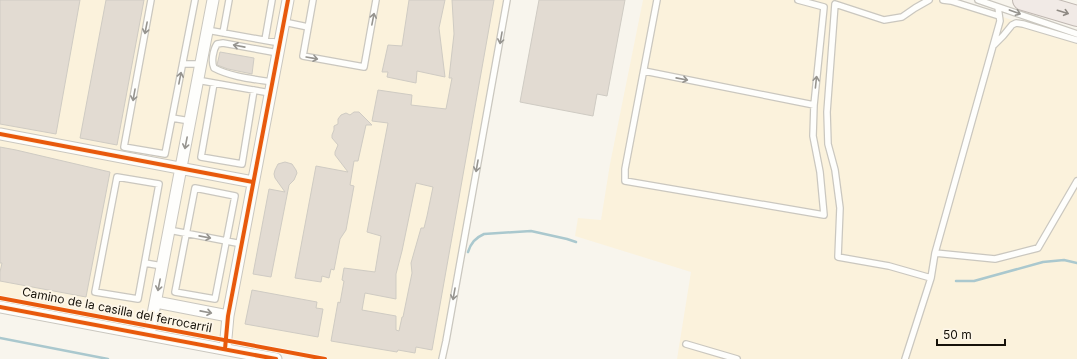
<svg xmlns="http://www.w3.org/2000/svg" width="1077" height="359" font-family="Inter,sans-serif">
	<rect width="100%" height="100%" fill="#f8f5ed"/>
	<path fill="#fbf2dc" d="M0,0H507L446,359H322L0,295Z
		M643,0H955L1077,43V359H677L691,272L575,236L578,218L601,220L610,164Z"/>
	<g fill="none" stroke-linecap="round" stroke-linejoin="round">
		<path stroke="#aac8ce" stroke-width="2.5" d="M468,252C471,243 475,238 484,234L531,231L567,239L576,242
			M956,281H974L1043,262L1064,260L1077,263
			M0,338L108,359"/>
	</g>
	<path fill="#e2dbd2" stroke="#cfcbc3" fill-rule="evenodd" d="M0,0H80L56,134L0,124Z
		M106,0H144L117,145L80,138Z
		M409,0H445L439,28L445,77L417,71L416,83L387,77L388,72H382L388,45L402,46Z
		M452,0H494L432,350L416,347L415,353L398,350L397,352L331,341L338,302L340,303L344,281L342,280L344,268L375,272L381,236L367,232L388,123L372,121L378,90L412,95L411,105L446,109L452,78H449L454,34ZM416,183L433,187L427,216L424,228H421L411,263L412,273L403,317H402L399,331L396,330V316L362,310L365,293L396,299V274L402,251Z
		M539,0H625L607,96L597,94L593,116L520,102Z
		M220,52L254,58L252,74L228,69L217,65Z
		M354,112H359L372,125H366L358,161H354L350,185L354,186L346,230L340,239L334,270L331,269L329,278L322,276L321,282L295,278L316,166L348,172L335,155V152L338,145L332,138V135L334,130V126L338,124V119L341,115L346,113L350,115Z
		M0,147L16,150L110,172L86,297L0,281V272L2,263H0Z
		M285,162L292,164L296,170L297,173L294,180L289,185L271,277L253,274L269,189L285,192L275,178L274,174L275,170L278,164Z
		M252,290L317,302L316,308L323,309L318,337L245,324Z"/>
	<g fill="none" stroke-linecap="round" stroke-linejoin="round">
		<defs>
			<path id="lane" d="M151,0L124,147L165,154L195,0
				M313,0L303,56L364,67L376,0
				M657,0L625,169V181L824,215L820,172L813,136L814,105
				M929,0L915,8L902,17L884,20L835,4L827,112L828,144L835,170L840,208L838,257L889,266L931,278
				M943,0L951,1L999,16
				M978,0L1077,34
				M284,22L308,27
				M207,30L280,43
				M223,33L229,0
				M265,40L272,0
				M993,46L1003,36L1012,25L1016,23L1023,24L1077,40
				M183,64H201
				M644,71L814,105L824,7L798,0
				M197,80L270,93
				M272,82C253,79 231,77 214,68C211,62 213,50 217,44L223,43L278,53
				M214,83L201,157L242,164L254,90
				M172,118L190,121
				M117,177L159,184L138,299L95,292Z
				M195,188L235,196L215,299L175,292Z
				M169,230L242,244
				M935,253L995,259L1038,248L1077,181
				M145,263L162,266
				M686,344L737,359
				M442,359L446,341L507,0
				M905,359L931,278L935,253L1000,21L998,7"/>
			<path id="street" d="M0,134L253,182
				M156,302L228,316
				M0,307L276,359
				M149,335L213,0
				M225,349L228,316L288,0"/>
			<path id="highway" d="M1023,0L1077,16"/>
		</defs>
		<use href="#lane" stroke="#cac7bf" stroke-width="8"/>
		<use href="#street" stroke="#cac7bf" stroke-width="13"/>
		<use href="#highway" stroke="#c0b8b2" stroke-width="22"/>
		<use href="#lane" stroke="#fefefc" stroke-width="5.5"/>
		<use href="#street" stroke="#fefefc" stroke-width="11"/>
		<use href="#highway" stroke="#f1eae6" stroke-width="20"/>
		<defs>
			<path id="cycleway" d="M0,134L253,182
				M0,298L325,359
				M0,307L276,359
				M225,349L228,316L288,0"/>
		</defs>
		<use href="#cycleway" stroke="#fdf6e8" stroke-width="6"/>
		<use href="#cycleway" stroke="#e8590c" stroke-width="4"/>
	</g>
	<defs><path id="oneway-shaft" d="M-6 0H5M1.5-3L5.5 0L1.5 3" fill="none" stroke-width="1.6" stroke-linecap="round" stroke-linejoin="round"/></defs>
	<g stroke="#96948f">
		<use href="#oneway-shaft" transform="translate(1015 12) rotate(20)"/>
		<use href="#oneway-shaft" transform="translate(373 19) rotate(-79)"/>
		<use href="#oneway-shaft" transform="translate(146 28) rotate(101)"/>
		<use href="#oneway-shaft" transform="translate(501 38) rotate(100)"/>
		<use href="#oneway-shaft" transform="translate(239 46) rotate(-169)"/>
		<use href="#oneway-shaft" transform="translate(312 58) rotate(10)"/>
		<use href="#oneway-shaft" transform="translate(180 78) rotate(-79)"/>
		<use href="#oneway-shaft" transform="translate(682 79) rotate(11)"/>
		<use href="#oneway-shaft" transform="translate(816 82) rotate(-84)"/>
		<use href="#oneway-shaft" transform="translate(134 95) rotate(100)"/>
		<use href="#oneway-shaft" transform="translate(186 143) rotate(101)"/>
		<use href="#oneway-shaft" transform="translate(477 166) rotate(100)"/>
		<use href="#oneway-shaft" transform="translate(205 237) rotate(11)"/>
		<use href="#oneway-shaft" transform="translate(159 285) rotate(101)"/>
		<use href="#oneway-shaft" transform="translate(454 294) rotate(100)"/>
		<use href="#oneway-shaft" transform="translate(206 312) rotate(11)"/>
	</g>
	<use stroke="#8e8983" href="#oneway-shaft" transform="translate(1063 12) rotate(17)"/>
	<g text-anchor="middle" stroke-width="4" stroke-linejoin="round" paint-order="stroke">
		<g font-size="12" fill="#16120a" stroke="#fdf6e8">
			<text transform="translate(117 310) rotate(11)" y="4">Camino de la casilla del ferrocarril</text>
		</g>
	</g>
	<path d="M937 339v6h68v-6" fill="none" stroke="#16120a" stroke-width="2"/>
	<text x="943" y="339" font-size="12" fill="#16120a" stroke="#fdf6e8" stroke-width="3" paint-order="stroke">50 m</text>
</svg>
